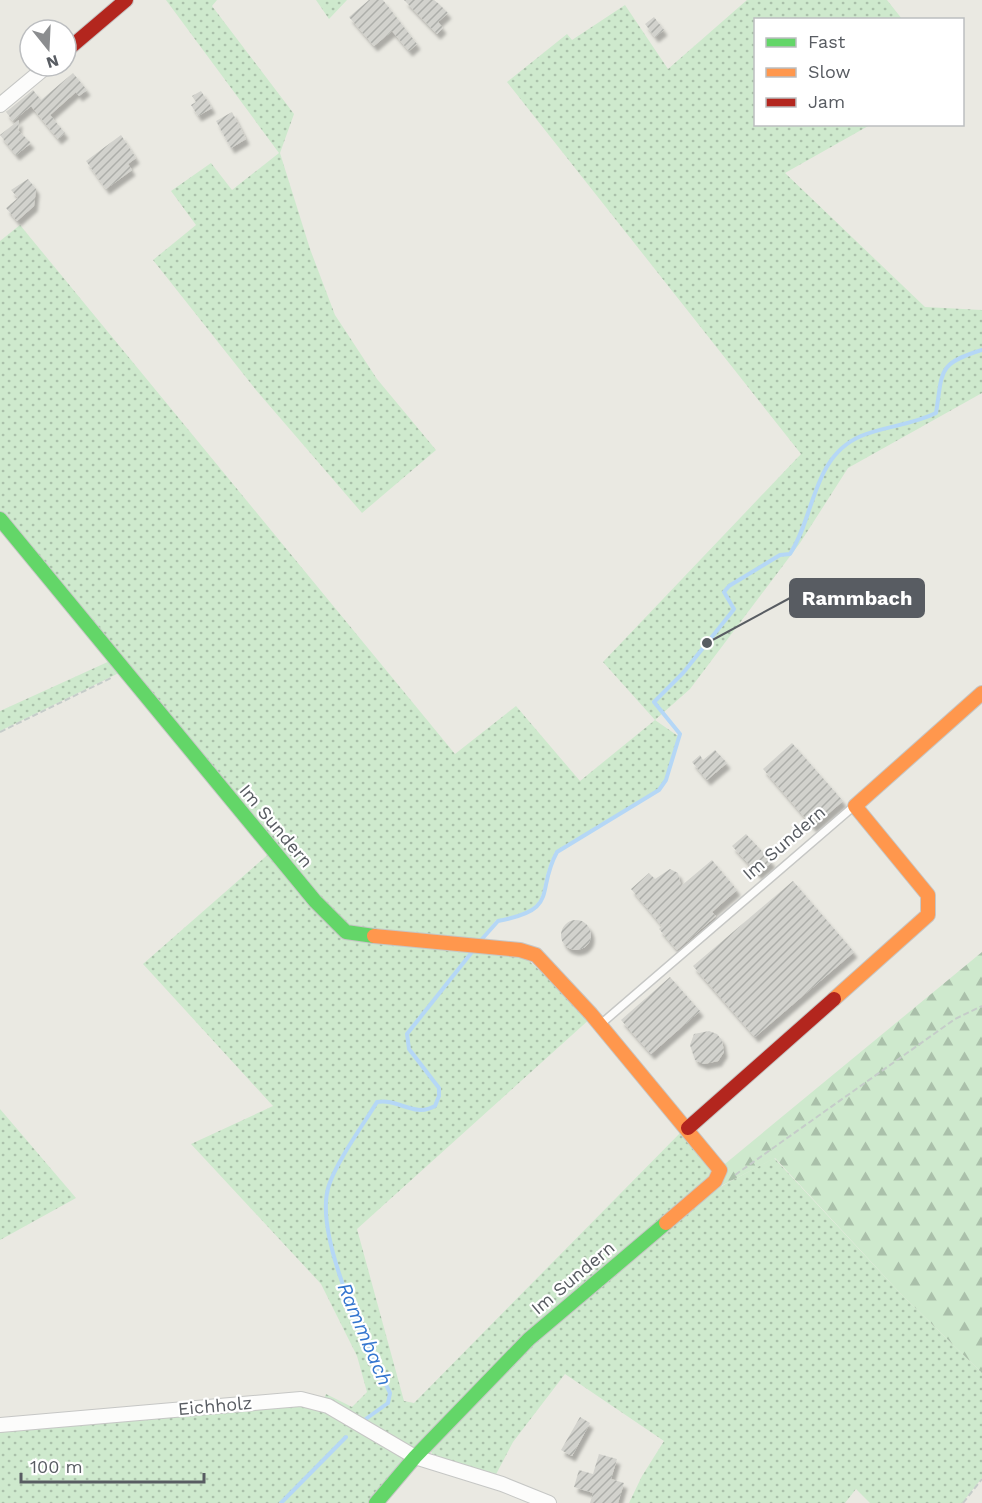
<svg xmlns="http://www.w3.org/2000/svg" width="982" height="1503" font-family="'Work Sans',sans-serif">
	<defs>
		<pattern id="grass-dots" width="8" height="8" patternUnits="userSpaceOnUse" patternTransform="scale(1.5)"><rect width="8" height="8" fill="#cee9cd"/><path d="M2 2h.1M6 6h.1" fill="none" stroke="#aac0aa" stroke-width="1.8" stroke-linecap="round"/></pattern>
		<pattern id="forest-firs" width="22" height="20" patternUnits="userSpaceOnUse" patternTransform="scale(1.5)"><rect width="22" height="20" fill="#cee9cd"/><path d="M5 1l3.5 6h-7zM16 11l3.5 6h-7z" fill="#aac0aa"/></pattern>
		<pattern id="building-hatch" width="6" height="6" patternUnits="userSpaceOnUse" patternTransform="scale(1.5)"><rect width="6" height="6" fill="#d2d2cd"/><path d="M-1 1l2-2M0 6l6-6M5 7l2-2" fill="none" stroke="#adaeaa"/></pattern>
		<filter id="shadow"><feDropShadow dx="3.5" dy="5.5" stdDeviation="1.5" flood-color="#0004"/></filter>
	</defs>
	<rect width="100%" height="100%" fill="#eae9e2"/>
	<path fill="url(#grass-dots)" d="M166,0H217L212,6L294,114L280,153L310,249L335,315L377,379L436,450L362,513L256,390L153,260L196,225L171,191L211,163L232,190L279,153Z
		M316,0H347L329,19Z
		M747,0H887L902,19L756,20V124L870,125L785,173L925,307L982,310V393L848,468L800,543L690,689L655,720L678,736L665,780L658,789L555,852C533,895 559,907 496,920L479,941L343,927L0,515V241L20,225L455,754L516,706L580,781L655,720L603,662L801,454L507,82L567,34L572,40L625,5L668,69Z
		M112,660L121,672L0,731V711Z
		M272,851L343,933L520,953L592,1017L357,1229L404,1401L414,1403L685,1128L718,1170L415,1455L322,1403L326,1394L352,1407L367,1392L357,1356L321,1284L191,1144L273,1106L143,964Z
		M0,1109L76,1198L0,1240Z
		M774,1158L900,1293L982,1373V1478L962,1503H870L856,1489L845,1503H629L642,1476L664,1441L565,1374L513,1442L493,1480L435,1461L430,1449L529,1340L720,1187Z
		M301,1401L327,1409L411,1458L372,1503H0V1428Z"/>
	<path fill="url(#forest-firs)" d="M982,952V1373L900,1293L775,1158L719,1187L720,1168Z"/>
	<g fill="none" stroke-linecap="round" stroke-linejoin="round">
		<path stroke="#b5d7f6" stroke-width="4" d="M482,939L498,921C561,909 535,892 557,852L659,790L666,780L680,734L654,702L683,673L731,613L734,609L724,592L729,586L780,555L790,554C815,516 812,457 861,436C885,426 912,425 936,413C943,370 937,364 982,350
			M363,1421L388,1403L390,1393C368,1346 312,1235 329,1185C337,1161 363,1125 377,1102C398,1098 414,1118 435,1106L439,1096V1088L409,1049L407,1034L472,952
			M281,1503L346,1437"/>
	</g>
	<path fill="url(#building-hatch)" filter="url(#shadow)" d="M369,0H383L417,44L409,51L392,31L374,46L349,17Z
		M404,0H434L439,4L448,13L438,22L443,28L437,34Z
		M654,17L664,30L655,37L645,24Z
		M73,73L87,90L79,96L76,92L50,115L65,133L58,139L31,106L13,121L6,112L33,90L41,100Z
		M201,91L212,108L198,116L191,105L196,102L192,96Z
		M232,112L246,139L231,148L216,121Z
		M19,120L18,130L31,143L16,155L0,135Z
		M121,135L136,158L128,164L132,170L106,189L86,161Z
		M28,179L36,189L34,206L17,221L6,208L18,198L11,190Z
		M792,743L843,801L813,827L763,769Z
		M715,750L727,763L707,780L692,762L700,755L703,760Z
		M746,834L772,862L758,874L732,846Z
		M712,860L737,890L712,912L716,916L677,950L659,929L662,926L631,889L649,873L655,879L670,869L678,873L681,886Z
		M793,881L854,952L755,1037L693,966Z
		M561 935a15 15 0 1 1 30 0a15 15 0 1 1-30 0Z
		M670,977L700,1011L651,1054L621,1020Z
		M709,1031L717,1034L722,1040L724,1052L718,1061L704,1064L695,1060L690,1045L694,1034Z
		M580,1417L590,1423L572,1456L561,1450Z
		M599,1454L617,1459L611,1479L624,1483L618,1503H590L593,1493L574,1487L579,1470L593,1474Z"/>
	<g fill="none" stroke-linecap="round" stroke-linejoin="round">
		<defs>
			<path id="lane" d="M602,1023L853,807"/>
			<path id="street" d="M0,105L47,66
				M0,1425L301,1399L328,1406L415,1457L502,1484L549,1503"/>
			<path id="fast" d="M0,519L315,901L346,932L374,936
				M376,1503L415,1457L529,1339L666,1223"/>
			<path id="slow" d="M374,936L520,950L536,955L591,1014L720,1170L715,1181L666,1223
				M834,999L928,915V895L855,806L982,693"/>
			<path id="jam" d="M66,51L126,0
				M688,1128L834,999"/>
		</defs>
		<use href="#lane" stroke="#c6c7c5" stroke-width="10"/>
		<use href="#street" stroke="#c6c7c5" stroke-width="16"/>
		<use href="#fast" stroke="#c6c6c5" stroke-width="16"/>
		<use href="#slow" stroke="#c6c6c5" stroke-width="16"/>
		<use href="#jam" stroke="#c6c6c5" stroke-width="16"/>
		<path stroke="#c5ccc9" stroke-width="2" stroke-dasharray="6 3" stroke-linecap="butt" d="M0,732L111,678
			M735,1175L955,1019L982,1006
			M963,1503L982,1479"/>
		<use href="#lane" stroke="#fcfcfb" stroke-width="7"/>
		<use href="#street" stroke="#fcfcfb" stroke-width="14"/>
		<use href="#fast" stroke="#63d668" stroke-width="14"/>
		<use href="#slow" stroke="#ff974d" stroke-width="14"/>
		<use href="#jam" stroke="#b3261e" stroke-width="14"/>
	</g>
	<g text-anchor="middle" stroke-width="4.5" stroke-linejoin="round" paint-order="stroke">
		<g font-size="18" fill="#585c62" stroke="#fff">
			<text transform="translate(276 826) rotate(50)" y="6">Im Sundern</text>
			<text transform="translate(784 843) rotate(-41)" y="6">Im Sundern</text>
			<text transform="translate(573 1278) rotate(-40)" y="6">Im Sundern</text>
			<text transform="translate(215 1406) rotate(-5)" y="6">Eichholz</text>
		</g>
		<g font-size="20" font-style="italic" fill="#3476cf" stroke="#fff">
			<text transform="translate(365 1334) rotate(67)" y="7">Rammbach</text>
		</g>
	</g>
	<path fill="none" stroke="#585c62" stroke-width="2" d="M707 643L790 598"/>
	<circle fill="#585c62" stroke="#fff" stroke-width="2" cx="707" cy="643" r="6"/>
	<rect fill="#585c62" stroke="#585c62" stroke-width="2" x="790" y="579" width="134" height="38" rx="6"/>
	<g font-size="20" text-anchor="middle" font-weight="bold" fill="#fff">
		<text x="857" y="605">Rammbach</text>
	</g>
	<rect x="754" y="18" width="210" height="108" fill="#ffffff" stroke="#bcbec0" stroke-width="1.5"/>
	<rect x="766" y="38" width="30" height="9" fill="#63d668" stroke="#bcbec0" stroke-width="1.5"/>
	<text x="808" y="48" font-size="18" fill="#585c62">Fast</text>
	<rect x="766" y="68" width="30" height="9" fill="#ff974d" stroke="#bcbec0" stroke-width="1.5"/>
	<text x="808" y="78" font-size="18" fill="#585c62">Slow</text>
	<rect x="766" y="98" width="30" height="9" fill="#b3261e" stroke="#bcbec0" stroke-width="1.5"/>
	<text x="808" y="108" font-size="18" fill="#585c62">Jam</text>
	<g transform="translate(48 48) rotate(162)"><circle r="28" fill="#ffffff" stroke="#bcbec0" stroke-width="1.5"/>
	<path d="M0-4.5L10 22L0 15L-10 22Z" fill="#8b8d8f"/>
	<text y="-9" font-size="16" font-weight="bold" text-anchor="middle" fill="#585c62">N</text>
	</g>
	<path d="M21 1473v9h183v-9" fill="none" stroke="#585c62" stroke-width="3"/>
	<text x="30" y="1473" font-size="18" fill="#585c62" stroke="#ffffff" stroke-width="4.5" paint-order="stroke">100 m</text>
</svg>
